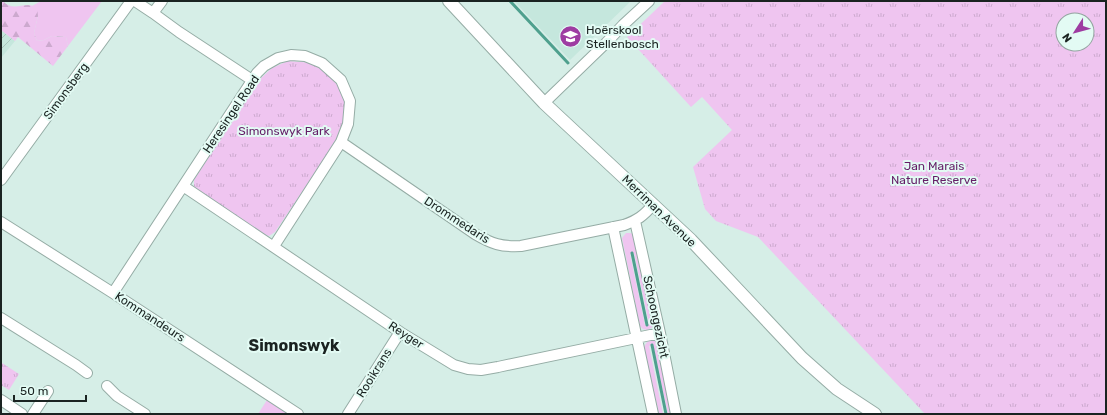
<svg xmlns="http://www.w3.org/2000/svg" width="1107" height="415" font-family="Rubik,sans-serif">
	<defs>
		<pattern id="industrial-furrows" width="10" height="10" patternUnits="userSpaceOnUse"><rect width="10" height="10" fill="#c5e7dd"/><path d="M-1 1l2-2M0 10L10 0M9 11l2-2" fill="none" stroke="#a9c6bd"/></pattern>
		<pattern id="forest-firs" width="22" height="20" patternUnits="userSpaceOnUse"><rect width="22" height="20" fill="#efc5f0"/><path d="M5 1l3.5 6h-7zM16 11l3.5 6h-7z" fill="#cca9ce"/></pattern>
		<pattern id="park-tufts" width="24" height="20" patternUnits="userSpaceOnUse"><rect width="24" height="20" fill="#efc5f0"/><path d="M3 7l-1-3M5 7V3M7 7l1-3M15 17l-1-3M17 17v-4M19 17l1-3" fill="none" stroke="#cca9ce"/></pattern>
	</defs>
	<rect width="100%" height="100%" fill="#d6eee7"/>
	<path fill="#c5e7dd" d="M514,1H631L570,60Z"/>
	<path fill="url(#industrial-furrows)" d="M1,30L15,41L1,58Z"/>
	<path fill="#efc5f0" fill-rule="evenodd" d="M41,1H102L68,46L66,37L52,36L44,40L37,41L34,33L38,16L32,6Z
		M626,233H630L634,234L654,325L651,328L647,330L643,329L640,326L622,238ZM634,253L649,324L645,325L630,254Z
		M652,340L657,342L673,414H668L653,345L649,346L663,414H659L644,347L647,342Z
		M267,400L288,414H258Z"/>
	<path fill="url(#forest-firs)" d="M1,1H3C11,10 19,5 28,5C31,5 34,6 37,7L38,16L34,33L37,41L44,40L52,36L66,37L68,46L53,66L18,37L15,41L1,30Z"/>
	<path fill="url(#park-tufts)" fill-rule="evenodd" d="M665,1H1106V414H925L758,237L716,221L705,209L693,167L732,130L702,97L691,107L627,37ZM1063,20H1087V44H1063Z
		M288,61L313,63L324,71L333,79L340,89L344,99L345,109L344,119L337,140L275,232L269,236L263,234L197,190L194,186V180L258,81L272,68Z
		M1,360L2,363L19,374L9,390L1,385Z"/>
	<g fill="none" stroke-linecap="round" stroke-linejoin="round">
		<path stroke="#4fa08e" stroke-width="3" d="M510,1L568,63
			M632,253L647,325
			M652,345L666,414"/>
		<defs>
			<path id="minor" d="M135,1L153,13L179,32L252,80
				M153,13L162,1
				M544,103L606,43L623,25L649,1
				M341,142L475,234C492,244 501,247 521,246L624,225C638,220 643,216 653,205
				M1,180L131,1
				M183,186L400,332L454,365L468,369L481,370L498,367L660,333
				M635,221L660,333L676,414
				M1,222L113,293L298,414
				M613,227L653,414
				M113,293L257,73L264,66L278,58L291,55L305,56L322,63L341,80L350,101L348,124L341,142L274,246
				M1,318L76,365L87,373
				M107,386L117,396L145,414
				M1,400L22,414
				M33,414L48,391
				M348,414L400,332"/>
			<path id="tertiary" d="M449,1L544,103L691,240L802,358L837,389L875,414"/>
		</defs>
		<use href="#minor" stroke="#95aca5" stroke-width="12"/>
		<use href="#tertiary" stroke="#95aca5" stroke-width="14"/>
		<use href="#minor" stroke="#fff" stroke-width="10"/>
		<use href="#tertiary" stroke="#fff" stroke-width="12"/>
	</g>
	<defs>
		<symbol id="school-disc" viewBox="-11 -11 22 22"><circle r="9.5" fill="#9e3ca2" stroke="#e3fbf4"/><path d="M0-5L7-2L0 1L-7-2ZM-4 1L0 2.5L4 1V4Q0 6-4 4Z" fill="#fff"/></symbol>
	</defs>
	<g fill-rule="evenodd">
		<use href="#school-disc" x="558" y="24" width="25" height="25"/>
	</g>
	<g text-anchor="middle" stroke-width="4" stroke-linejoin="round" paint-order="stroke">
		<g font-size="12" fill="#1a2321" stroke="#e3fbf4" text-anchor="start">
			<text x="586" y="34">Hoërskool<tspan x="586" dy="14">Stellenbosch</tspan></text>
		</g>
		<g font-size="12" fill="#1a2321" stroke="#e3fbf4">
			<text transform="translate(66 91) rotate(-54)" y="4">Simonsberg</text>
			<text transform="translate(231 114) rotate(-56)" y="4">Heresingel Road</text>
			<text transform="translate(659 211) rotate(44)" y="4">Merriman Avenue</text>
			<text transform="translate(457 220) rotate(33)" y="4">Drommedaris</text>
			<text transform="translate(150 317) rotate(33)" y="4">Kommandeurs</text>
			<text transform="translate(656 317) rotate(78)" y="4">Schoongezicht</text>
			<text transform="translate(406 335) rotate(33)" y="4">Reyger</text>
			<text transform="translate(374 373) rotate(-58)" y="4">Rooikrans</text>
		</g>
		<g font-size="12" fill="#641d67" stroke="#e3fbf4">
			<text x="284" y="135">Simonswyk Park</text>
			<text x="934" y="170">Jan Marais<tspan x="934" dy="14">Nature Reserve</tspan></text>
		</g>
		<g font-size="16" font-weight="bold" fill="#1a2321" stroke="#e3fbf4">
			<text x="294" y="351">Simonswyk</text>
		</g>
	</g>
	<rect width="1107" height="415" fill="none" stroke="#1a2321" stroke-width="4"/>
	<g transform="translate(1075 32) rotate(234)"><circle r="19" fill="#e3fbf4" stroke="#93a5a0"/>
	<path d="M0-3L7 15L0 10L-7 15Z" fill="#9e3ca2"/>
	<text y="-6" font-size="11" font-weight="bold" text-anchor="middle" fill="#1a2321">N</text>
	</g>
	<path d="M14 395v6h72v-6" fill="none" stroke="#1a2321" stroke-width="2"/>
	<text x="20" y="395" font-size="12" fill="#1a2321" stroke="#e3fbf4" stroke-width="3" paint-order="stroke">50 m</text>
</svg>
